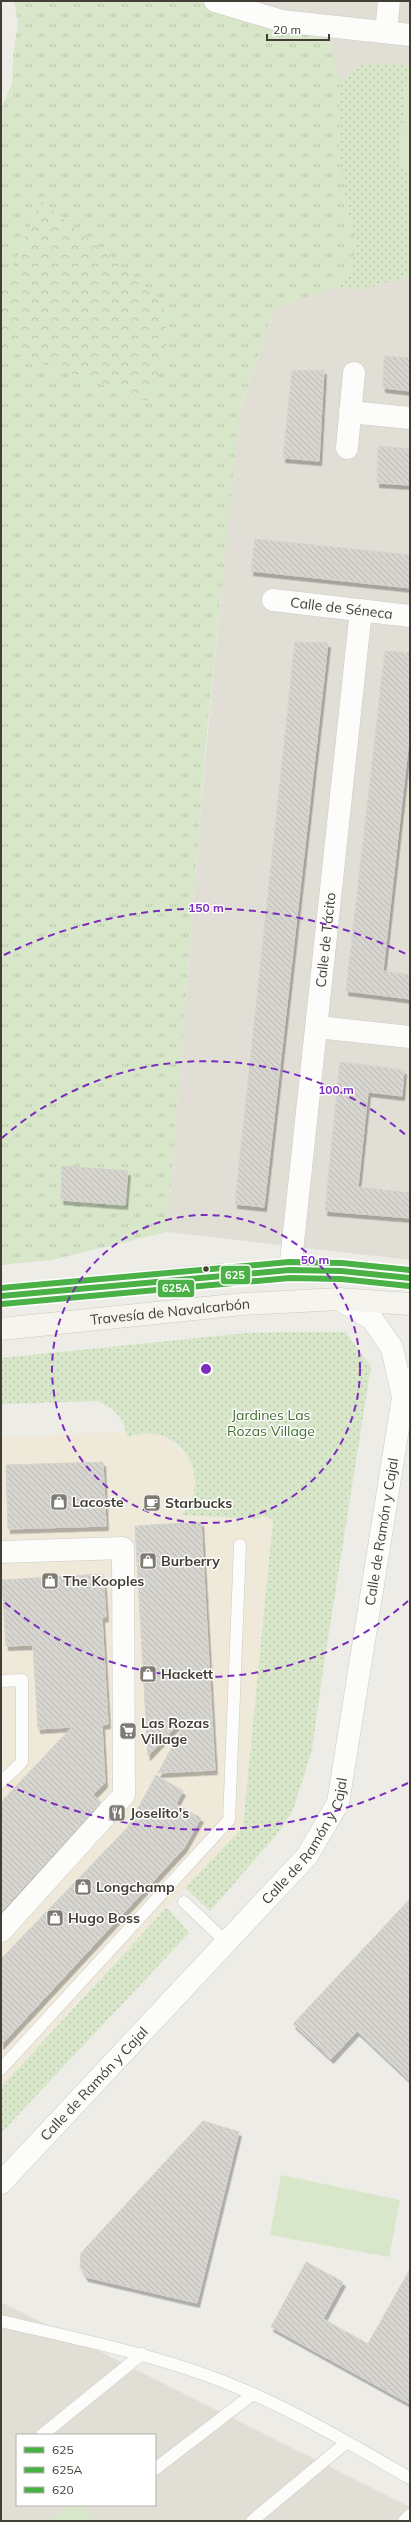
<svg xmlns="http://www.w3.org/2000/svg" width="411" height="2522" font-family="Mulish,sans-serif">
	<defs>
		<pattern id="grass-tufts" width="24" height="20" patternUnits="userSpaceOnUse"><rect width="24" height="20" fill="#d8e6c9"/><path d="M3 7l-1-3M5 7V3M7 7l1-3M15 17l-1-3M17 17v-4M19 17l1-3" fill="none" stroke="#bbc6ad"/></pattern>
		<pattern id="park-crowns" width="20" height="18" patternUnits="userSpaceOnUse"><rect width="20" height="18" fill="#d8e6c9"/><path d="M2 6a3 3 0 1 1 6 0M12 15a3 3 0 1 1 6 0" fill="none" stroke="#bbc6ad"/></pattern>
		<pattern id="garden-dots" width="8" height="8" patternUnits="userSpaceOnUse"><rect width="8" height="8" fill="#d8e6c9"/><path d="M2 2h.1M6 6h.1" fill="none" stroke="#bbc6ad" stroke-width="1.8" stroke-linecap="round"/></pattern>
		<pattern id="building-back-hatch" width="6" height="6" patternUnits="userSpaceOnUse"><rect width="6" height="6" fill="#d7d5cf"/><path d="M-1 5l2 2M0 0l6 6M5-1l2 2" fill="none" stroke="#bab8b2"/></pattern>
		<filter id="shadow"><feDropShadow dx="2.5" dy="4.5" stdDeviation="0" flood-color="#0004"/></filter>
	</defs>
	<rect width="100%" height="100%" fill="#edece7"/>
	<path fill="#e1ded5" fill-rule="evenodd" d="M213,1H410V1260L167,1232L202,795L238,416L274,309Z
		M1,2302L410,2507V2521H1ZM17,2435H155V2505H17Z"/>
	<path fill="#efe9da" d="M152,1430L273,1514L243,1827L80,1999L1,2087V1786L4,1784L1,1652V1437Z"/>
	<path fill="url(#grass-tufts)" d="M14,1H214L330,42L340,81L339,153L356,240L352,270L335,287L274,309L240,409L206,741L167,1232L51,1260L1,1265V109L12,83L13,57L18,23Z"/>
	<path fill="url(#park-crowns)" d="M41,200L161,300C174,341 163,364 147,401L1,348V285L11,271Z"/>
	<path fill="url(#garden-dots)" d="M363,63L410,66V276L358,290L335,287L352,270L356,240L348,212L339,153L340,81Z
		M293,1332H345L371,1366L323,1670L312,1750L293,1810L278,1833L210,1911L185,1888L243,1827L273,1519L261,1516L260,1519L181,1515C217,1478 178,1418 128,1437L122,1420L114,1410L98,1401L1,1404V1358L246,1333Z
		M167,1907L189,1933L1,2133V2087Z"/>
	<path fill="#d8e6c9" d="M407,76H410V170L398,169Z
		M281,2175L400,2200L389,2257L270,2235Z
		M70,2505H83L96,2521H48Z"/>
	<path fill="url(#building-back-hatch)" stroke="#d5d3cd" filter="url(#shadow)" d="M384,356L410,358V391L383,388Z
		M324,370L319,461L283,458L292,371Z
		M378,446L410,449V485L377,483Z
		M255,539L410,555V588L251,571Z
		M295,642L328,643L264,1207L235,1204Z
		M385,651L410,653V730L383,971L410,975V999L346,991Z
		M340,1062L404,1070L402,1096L368,1092L358,1187L410,1193V1218L325,1211Z
		M62,1166L128,1171L125,1205L61,1200Z
		M103,1462L106,1526L8,1529L6,1465Z
		M201,1522L215,1770L158,1773L186,1721L183,1719L148,1756L135,1526Z
		M103,1574L106,1617L102,1618L108,1724L102,1725L105,1783L93,1795L101,1802L1,1912V1802L72,1727L38,1729L33,1645L6,1646L2,1580Z
		M156,1775L183,1791L176,1804L201,1818L184,1848L1,2045V1959L128,1827Z
		M410,1899V2081L357,2031L331,2059L293,2024Z
		M203,2121L239,2132L197,2303L86,2277L80,2267L81,2253Z
		M306,2262L343,2282L323,2319L368,2344L410,2269V2404L271,2327Z"/>
	<g fill="none" stroke-linecap="round" stroke-linejoin="round">
		<defs>
			<path id="lane" d="M1,1681L22,1680V1762L1,1782
				M184,1902L226,1942
				M1,2069L229,1820L240,1545
				M1,2321C86,2341 173,2358 253,2394C307,2418 359,2449 410,2478
				M42,2435L142,2354
				M155,2469L253,2394
				M252,2521L347,2442
				M404,2521L410,2515"/>
			<g id="street">
				<path d="M215,1L282,21L410,35"/>
				<path d="M386,32L389,1"/>
				<path d="M350,412L410,418"/>
				<path d="M347,448L354,373"/>
				<path id="s1" d="M273,600L410,616"/>
				<path d="M317,1027L410,1037"/>
				<path id="s2" d="M290,1270L361,610"/>
				<path d="M339,1299L372,1319L392,1348L403,1397"/>
				<path d="M1,1552L123,1548L124,1795L1,1931"/>
				<path id="s3" d="M1,2183L307,1856L338,1803L403,1397L410,1379"/>
			</g>
			<g id="secondary">
				<path d="M1,1296L207,1276L290,1270L341,1271L410,1278"/>
				<path id="s4" d="M1,1329L243,1304L339,1299L410,1304"/>
			</g>
		</defs>
		<use href="#lane" stroke="#cbcac5" stroke-width="13"/>
		<use href="#street" stroke="#cbcac5" stroke-width="23"/>
		<use href="#secondary" stroke="#ccc9bf" stroke-width="23"/>
		<use href="#lane" stroke="#fcfcfb" stroke-width="12"/>
		<use href="#street" stroke="#fcfcfb" stroke-width="22"/>
		<use href="#secondary" stroke="#f5f4ee" stroke-width="22"/>
		<defs>
			<path id="bus-1" d="M1,1296L290,1270L341,1271L410,1278"/>
			<path id="bus-2" d="M2,1304L290,1278L341,1279L409,1286"/>
			<path id="bus-3" d="M1,1288L289,1262L342,1263L410,1270"/>
		</defs>
		<use href="#bus-1" stroke="#fff" stroke-width="9"/>
		<use href="#bus-2" stroke="#fff" stroke-width="9"/>
		<use href="#bus-3" stroke="#fff" stroke-width="9"/>
		<use href="#bus-1" stroke="#4ab146" stroke-width="6"/>
		<use href="#bus-2" stroke="#4ab146" stroke-width="6"/>
		<use href="#bus-3" stroke="#4ab146" stroke-width="6"/>
	</g>
	<g fill="none" stroke="#7b2cbf" stroke-width="2" stroke-dasharray="7 5">
		<circle cx="206" cy="1369" r="154"/>
		<path d="M408 1601A308 308 0 0 1 2 1600M2 1138A308 308 0 0 1 408 1137"/>
		<path d="M408 1783A461 461 0 0 1 4 1783M4 955A461 461 0 0 1 408 955"/>
	</g>
	<defs>
		<symbol id="shop-square" viewBox="-11 -11 22 22"><rect x="-9" y="-9" width="18" height="18" rx="4" fill="#7e7b73" stroke="#fff"/><path d="M-5-2.5h2.3a2.7 3.5 0 0 1 5.4 0H5L5.5 6h-11ZM-1.5-2.5h3a1.5 2.3 0 0 0-3 0Z" fill="#fff"/></symbol>
		<symbol id="cafe-square" viewBox="-11 -11 22 22"><rect x="-9" y="-9" width="18" height="18" rx="4" fill="#7e7b73" stroke="#fff"/><path d="M-5.5-4.5H6V0H3Q3 3.5 0 3.5H-2.5Q-5.5 3.5-5.5 0ZM3-3.2v2h1.7v-2ZM-6 4.5H4V6H-6Z" fill="#fff"/></symbol>
		<symbol id="supermarket-square" viewBox="-11 -11 22 22"><rect x="-9" y="-9" width="18" height="18" rx="4" fill="#7e7b73" stroke="#fff"/><path d="M-6-5.5h2.5l.6 2H6L4.5 2H-2.5L-4.4-4H-6ZM-1.5 3.2a1.3 1.3 0 1 0 .1 0ZM3 3.2a1.3 1.3 0 1 0 .1 0Z" fill="#fff"/></symbol>
		<symbol id="restaurant-square" viewBox="-11 -11 22 22"><rect x="-9" y="-9" width="18" height="18" rx="4" fill="#7e7b73" stroke="#fff"/><path d="M-5-6h1v4h1v-4h1v4h1v-4h1v5L-1.5 .5V6h-2V.5L-5-1ZM5-6V6H3V1.5H1.5Q1.5-4 5-6Z" fill="#fff"/></symbol>
	</defs>
	<g fill-rule="evenodd">
		<use href="#shop-square" x="49" y="1492" width="20" height="20"/>
		<use href="#cafe-square" x="142" y="1493" width="20" height="20"/>
		<use href="#shop-square" x="138" y="1551" width="20" height="20"/>
		<use href="#shop-square" x="40" y="1571" width="20" height="20"/>
		<use href="#shop-square" x="138" y="1664" width="20" height="20"/>
		<use href="#supermarket-square" x="118" y="1721" width="20" height="20"/>
		<use href="#restaurant-square" x="107" y="1803" width="20" height="20"/>
		<use href="#shop-square" x="73" y="1877" width="20" height="20"/>
		<use href="#shop-square" x="45" y="1908" width="20" height="20"/>
	</g>
	<circle fill="#423e35" stroke="#fff" stroke-width="1.5" cx="206" cy="1269" r="3.5"/>
	<g text-anchor="middle" stroke-width="3" stroke-linejoin="round" paint-order="stroke">
		<g font-size="14" fill="#423e35" stroke="#fff">
			<text dy="5" stroke="none"><textPath href="#s1" startOffset="69">Calle de Séneca</textPath></text>
			<text dy="5" stroke="none"><textPath href="#s2" startOffset="332">Calle de Tácito</textPath></text>
			<text dy="5" stroke="none"><textPath href="#s4" startOffset="170">Travesía de Navalcarbón</textPath></text>
			<text dy="5" stroke="none"><textPath href="#s3" startOffset="784">Calle de Ramón y Cajal</textPath></text>
			<text dy="5" stroke="none"><textPath href="#s3" startOffset="460">Calle de Ramón y Cajal</textPath></text>
			<text dy="5" stroke="none"><textPath href="#s3" startOffset="136">Calle de Ramón y Cajal</textPath></text>
		</g>
		<g font-size="14" fill="#3f6e2d" stroke="#fff">
			<text x="271" y="1420">Jardines Las<tspan x="271" dy="16">Rozas Village</tspan></text>
		</g>
		<g font-size="14" font-weight="bold" fill="#423e35" stroke="#fff" text-anchor="start">
			<text x="72" y="1507">Lacoste</text>
			<text x="165" y="1508">Starbucks</text>
			<text x="161" y="1566">Burberry</text>
			<text x="63" y="1586">The Kooples</text>
			<text x="161" y="1679">Hackett</text>
			<text x="141" y="1728">Las Rozas<tspan x="141" dy="16">Village</tspan></text>
			<text x="130" y="1818">Joselito's</text>
			<text x="96" y="1892">Longchamp</text>
			<text x="68" y="1923">Hugo Boss</text>
		</g>
	</g>
	<circle cx="206" cy="1369" r="6" fill="#7b2cbf" stroke="#fff" stroke-width="2"/>
	<g font-size="12" text-anchor="middle" font-weight="bold" fill="#7b2cbf" stroke="#fff" stroke-width="3" stroke-linejoin="round" paint-order="stroke">
		<text x="206" y="912">150 m</text>
		<text x="336" y="1094">100 m</text>
		<text x="315" y="1264">50 m</text>
	</g>
	<g stroke="#fff" stroke-width="1.5">
		<rect x="220" y="1265" width="31" height="20" rx="4" fill="#4ab146"/>
		<rect x="157" y="1279" width="38" height="19" rx="4" fill="#4ab146"/>
	</g>
	<g font-size="11" text-anchor="middle" font-weight="bold" fill="#fff">
		<text x="235" y="1279">625</text>
		<text x="176" y="1292">625A</text>
	</g>
	<rect width="411" height="2522" fill="none" stroke="#423e35" stroke-width="4"/>
	<rect x="16" y="2434" width="140" height="72" fill="#ffffff" stroke="#b3b2ae"/>
	<rect x="24" y="2447" width="20" height="6" fill="#4ab146" stroke="#b3b2ae"/>
	<text x="52" y="2454" font-size="12" fill="#423e35">625</text>
	<rect x="24" y="2467" width="20" height="6" fill="#4ab146" stroke="#b3b2ae"/>
	<text x="52" y="2474" font-size="12" fill="#423e35">625A</text>
	<rect x="24" y="2487" width="20" height="6" fill="#4ab146" stroke="#b3b2ae"/>
	<text x="52" y="2494" font-size="12" fill="#423e35">620</text>
	<path d="M267 34v6h62v-6" fill="none" stroke="#423e35" stroke-width="2"/>
	<text x="273" y="34" font-size="12" fill="#423e35" stroke="#ffffff" stroke-width="3" paint-order="stroke">20 m</text>
</svg>
